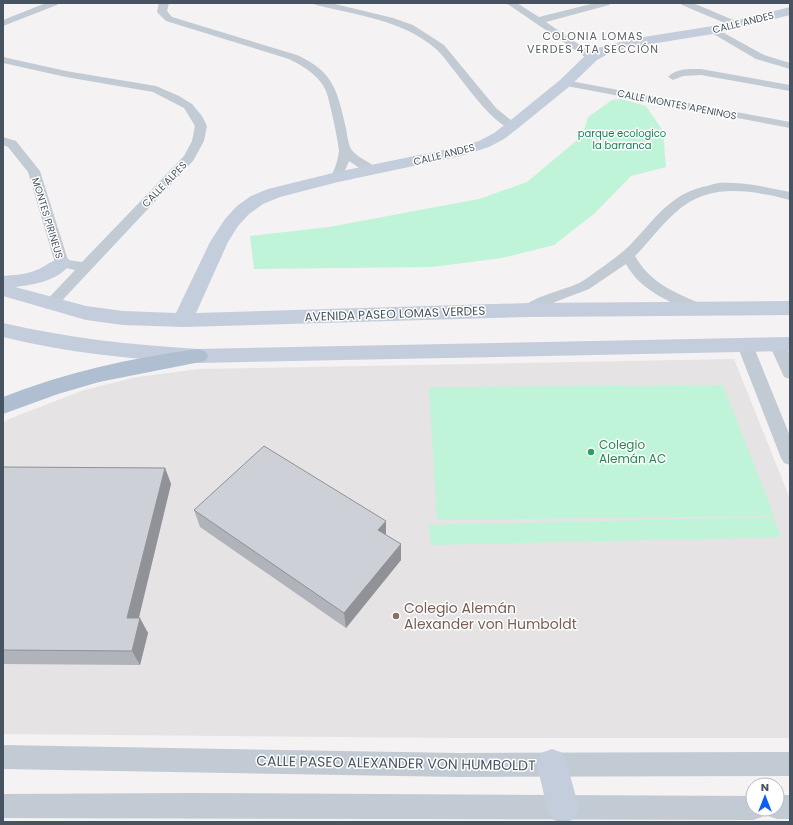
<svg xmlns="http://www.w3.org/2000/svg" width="793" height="825" font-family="Poppins,sans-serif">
	<rect width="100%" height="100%" fill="#f4f2f2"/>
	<path fill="#e5e3e4" d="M734,359L790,499V738H458L3,734V423L9,419L84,390L137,377L199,369Z"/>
	<path fill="#bff4d8" d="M621,99L646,106L663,131L666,167L631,176L595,213L554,245L502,258L432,267L254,269L250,236L329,227L479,199L527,182L582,136L588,117L612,100Z
		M723,385L774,516L437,520L429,387Z
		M773,517L781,537L431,545L429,525Z"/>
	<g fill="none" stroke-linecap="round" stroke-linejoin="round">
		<path fill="#c2cbd4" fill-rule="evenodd" d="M46,3H59L57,5L3,26V20Z
			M159,3H169L167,11L172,17L297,55C334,72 337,90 346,128C347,134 348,143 351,149C358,159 371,161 377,170L375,173H367L349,161L341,180H333L331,177C335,168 338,160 339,151C339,144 329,98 326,91C319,75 303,66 289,59L166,21L157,12Z
			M314,3H331L393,18L413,25L444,45L496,108L518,126L516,128C495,134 452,63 436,49C403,20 356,15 316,5Z
			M506,3H517L539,17L595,3H611L609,5L546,22L597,57L596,59H588Z
			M680,3H693L738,22L740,24L738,26H732L682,5Z
			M713,27L764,55L790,63V69L756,59L710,32L708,30L710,28Z
			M3,57L66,71L156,86L179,96L192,104L202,116L207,126L204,141L193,161L55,308L50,309L45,308L43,304L75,270L57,266L55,263L28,172L8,147L3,145V137L16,141L40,171L68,260L82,262L184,156L192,141L195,126L184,108L153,92L66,77L3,63Z
			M701,69L790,85V91L701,75L683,76L673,80L668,77C676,68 690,69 701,69Z
			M565,80L790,122V128L561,85L560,83L561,81Z
			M718,183C743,182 766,187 790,192V200C750,190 708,182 675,213C660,226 649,242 635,256C651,284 676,293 704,305L707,309L704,313L699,314L694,313C668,301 640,290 626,264L589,289L555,302L534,314L529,315L524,314L521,310C529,297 565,290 579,283C585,280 591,275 597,271C608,263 620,255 630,245C648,227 662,205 686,193C696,188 707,186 718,183Z
			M745,339L751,341L753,345L790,436V465L784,463L781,458L737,345L739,341Z
			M777,339L783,340L790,355V379L784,377L769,344L771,340Z
			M3,745L459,753L790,752V776L459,777L3,769Z
			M190,793L753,796V809H765L762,817L753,820L3,818V794Z
			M777,795H790V819H777L768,816L766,809H777Z"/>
		<path fill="#c4cddc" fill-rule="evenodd" d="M790,7V15L713,34L632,47L608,54L597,60L570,86L517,129L504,139L489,147L461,156L338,182L280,197L263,204L249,214L238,226L228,242L196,313L529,303L790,301V315L529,317L183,327L123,325L86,320L3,296V276C13,275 24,275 34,271C47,267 55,255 69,259L71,263C60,280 34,285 15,287L86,306L123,311L176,313L210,242L225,219L237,206L251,196L268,189L337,172L458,147L479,141L494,133L507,123L560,80L587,54L598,48L631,39L713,26Z
			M3,323C67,338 132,345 198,349L790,337V351L198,363C132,359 67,353 3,337Z
			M552,749L563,753L567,764L579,808L574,819C566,823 560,823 552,819L547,808L537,764L541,753Z"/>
		<path fill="#b0bed2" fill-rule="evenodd" d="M198,349L205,351L208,356L205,361L99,382L58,394L3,414V397C66,372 131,358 198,349Z"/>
	</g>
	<path fill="#b1b3ba" d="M3,467L165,468L171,484L139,618L148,633L140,665L3,664Z
		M194,510L386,521V535L401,560L346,628L200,527Z"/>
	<path fill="#909297" d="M165,468L171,484L135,633L127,618Z
		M386,521V537L378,530Z
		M401,544V560L346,628L344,613Z
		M140,618L148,633L140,665L132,651Z"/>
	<path fill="#ced0d8" stroke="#909297" d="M264,446L386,521L378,530L401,544L344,613L194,510Z
		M3,467L165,468L127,618H140L132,651L3,650Z"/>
	<circle fill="#2e9e5b" stroke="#fff" stroke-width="1.5" cx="591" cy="452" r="4"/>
	<circle fill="#8d6e63" stroke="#fff" stroke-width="1.5" cx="396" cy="616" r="4"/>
	<g text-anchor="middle" stroke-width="3" stroke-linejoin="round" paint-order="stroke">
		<g font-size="10" fill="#485362" stroke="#fff">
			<text transform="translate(743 22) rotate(-14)" y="4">CALLE ANDES</text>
			<text transform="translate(677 104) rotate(11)" y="4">CALLE MONTES APENINOS</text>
			<text transform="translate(444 154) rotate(-14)" y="4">CALLE ANDES</text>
			<text transform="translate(164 184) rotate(-46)" y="4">CALLE ALPES</text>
			<text transform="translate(48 218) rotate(73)" y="4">MONTES PIRINEUS</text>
		</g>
		<g font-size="10" fill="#108654" stroke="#fff">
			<text x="622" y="137">parque ecologico<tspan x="622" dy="12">la barranca</tspan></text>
		</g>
		<g font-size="11" letter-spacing="1" fill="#5e6168" stroke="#fff">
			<text x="593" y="40">COLONIA LOMAS<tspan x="593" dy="13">VERDES 4TA SECCIÓN</tspan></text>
		</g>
		<g font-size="12" fill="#485362" stroke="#fff">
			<text transform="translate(395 314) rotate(-2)" y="4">AVENIDA PASEO LOMAS VERDES</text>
		</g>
		<g font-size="12" fill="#27864d" stroke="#fff" text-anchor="start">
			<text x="599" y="449">Colegio<tspan x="599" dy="14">Alemán AC</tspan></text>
		</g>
		<g font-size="14" fill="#785e54" stroke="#fff" text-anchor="start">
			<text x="404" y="613">Colegio Alemán<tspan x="404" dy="16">Alexander von Humboldt</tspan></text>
		</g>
		<g font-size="14" fill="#485362" stroke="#fff">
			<text transform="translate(396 763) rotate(1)" y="5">CALLE PASEO ALEXANDER VON HUMBOLDT</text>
		</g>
	</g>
	<rect width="793" height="825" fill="none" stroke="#485362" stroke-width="8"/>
	<g transform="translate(765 797)"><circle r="19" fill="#ffffff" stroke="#b6bac0"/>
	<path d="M0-3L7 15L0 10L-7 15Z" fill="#0b5ef5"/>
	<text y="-6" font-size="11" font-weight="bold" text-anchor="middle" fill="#485362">N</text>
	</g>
</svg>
